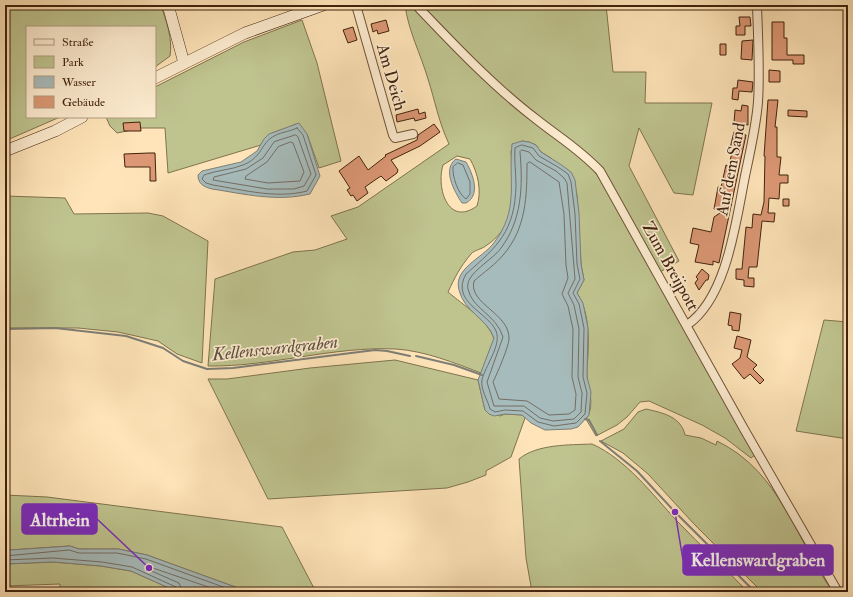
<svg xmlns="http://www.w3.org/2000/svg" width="853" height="597" font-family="'IM FELL Double Pica',serif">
	<rect width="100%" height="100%" fill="#fee4b8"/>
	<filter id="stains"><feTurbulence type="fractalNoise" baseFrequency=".005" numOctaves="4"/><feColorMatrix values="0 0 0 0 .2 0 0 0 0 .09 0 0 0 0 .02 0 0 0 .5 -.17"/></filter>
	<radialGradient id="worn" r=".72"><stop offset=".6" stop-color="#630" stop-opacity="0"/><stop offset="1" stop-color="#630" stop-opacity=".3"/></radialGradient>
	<path fill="#bfc48f" stroke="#80734e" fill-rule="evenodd" d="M5,5H161C166,21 173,39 170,56L155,67V27H27V117H60L5,141Z
		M405,5H412L447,41L590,166L601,180L755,455L751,458L725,438L702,425L649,401L640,402L627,417L617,425L596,436L586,419C595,406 589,391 587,378C586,370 588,361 588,353C589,332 588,310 577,293L584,280L581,264L577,195L551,158L541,152L536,145L529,142L522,141L511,151C513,173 515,215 501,232C497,237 492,242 487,245C483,249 474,250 471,254C460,267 455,277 448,292C463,305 488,320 494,339L481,373C455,363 425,351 396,349C333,346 270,367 208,366L215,279L293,252L315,250L347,239L331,216L358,207L449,144C439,123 435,101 428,79C421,55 408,30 405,5ZM457,156L470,159C478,173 482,191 477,206C448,227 436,188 443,165Z
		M422,5H606L613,72H646L645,103H712L693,195L674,193L639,128L629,166L679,261L660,272L615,190L551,127L499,84Z
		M302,20L317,63L341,161L319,168L307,134L295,124C283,132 268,129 261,145L168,173L165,128H142L117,133L110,126L106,117H155V87L244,42Z
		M5,196L65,198L74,214L148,213L163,216L208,241L202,363L177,354L158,341L118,332L78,328H5Z
		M824,320L848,322V439L796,431Z
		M395,360L478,380L485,410L500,416L505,414L522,415L525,418L511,457L486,471V475L468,482L447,488L268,499L208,379H227L310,368Z
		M646,409C664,413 681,417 685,435L701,438L716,445L717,441C781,472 795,539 833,592H762L694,524L648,474L623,453L601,441L624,429L638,412Z
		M592,444C626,459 652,494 677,521C700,545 725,568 748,592H532L526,558L519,459C537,444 569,445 592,444Z
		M5,495L47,497L282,527L316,592H249L147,555L118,549H79L70,546L10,550L5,552Z
		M53,562L101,566L131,571L178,592H60V584L5,586V564Z"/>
	<path fill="#a6bbbb" stroke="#7e7e75" d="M299,123L307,134L320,176L310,194C276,202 245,194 212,189C204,187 198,184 198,175L202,171L241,162L257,151L264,139L269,134Z
		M522,141L529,142L536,145L541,152L560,164L571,172L575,180L579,213L581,264L584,280L577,293L583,303L588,328L587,377L591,392L589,415L578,427L571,429L545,430L531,423L522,415L505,414L494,416L489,414L485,410L478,380L494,338C487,318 464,312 459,290C453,269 482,258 493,244C520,210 508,182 512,144Z
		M456,159L466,162C473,174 481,195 466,203H462C454,191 442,169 456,159Z
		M70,546L79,549H118L147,555L249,592H178L131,571L101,566L53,562L5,564V552L10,550Z"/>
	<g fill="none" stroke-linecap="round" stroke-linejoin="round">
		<path stroke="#746e64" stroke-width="1" d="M297,128L303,135L316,175L307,191C276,199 244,190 213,185L206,183L202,179L204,175C217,170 231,170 243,165C261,158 261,145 271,138C279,132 289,132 297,128Z
			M296,135L298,137L311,174L304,186L294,189H267L213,180L214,177L246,169L263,158L274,142Z
			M291,142L293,143L304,172L300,181L268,183L245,179L246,176L267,162L278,147Z
			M522,145L533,148L539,156L558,167L568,174L571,182L575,214L577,264L580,279L573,293L579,304L584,328L583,377L587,393L585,414L576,423L554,426L538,422L523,411L505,410L495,412L490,409C488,401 480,388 482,380C485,366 502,345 496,331C488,312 450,302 466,274C498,246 515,231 516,185C516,173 514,160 515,148Z
			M522,150L529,152L536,160L556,171L564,178L567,183L575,279L568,293L574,305L579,329L578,377L582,393L581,412L574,419L553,421L540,418L524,406H494L487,382L503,337C496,314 472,309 468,289C464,274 493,260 501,248C522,220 523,186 520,152Z
			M530,162L559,182L564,214L566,265L568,278L562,294L568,306L573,329L572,377L576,394L575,410L569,414L549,415L527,401L499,399L493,382C497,374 509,346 509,339C510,313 468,304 474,281C484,272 495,265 504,254C526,228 527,196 527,164Z
			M458,163L463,165L470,182V194L466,199C458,194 452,176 453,167Z
			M5,556L69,550L79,553H117L146,559L237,592
			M5,560L53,558L102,562L132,567L176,587L178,592
			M183,592L179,583L147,569V566L223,592"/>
		<path stroke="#7e7e75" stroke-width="2" d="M5,329L55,328L126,336L163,348L183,361L207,369L233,368L375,350L387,351L410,356
			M416,356L454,365L482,375
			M585,419L589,420L597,435
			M600,441L637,471L675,512L755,592"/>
	</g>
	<path fill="#dd9875" stroke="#41220d" d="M739,17H750L751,26H745V35H736V26H740Z
		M386,20L389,31L378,34L377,30L373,32L371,24Z
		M772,22H784V38H787V55H804V64H793V60H772Z
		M353,27L357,40L348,43L343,30Z
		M753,40L752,60L741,59L742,41Z
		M720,44H726V55H720Z
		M769,70L780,71V82H769Z
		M738,80L753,82L752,92L739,91L738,100L732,99L733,88H737Z
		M768,100H778L775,127H777V157H781L779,175H788V183H780L779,199L769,198L768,213H775L774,222L762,221L757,267H749L748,278H754V287L744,286V280L736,279V269H742L746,227L752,228L753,214L761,215L764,202L765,156H764Z
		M742,105L748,106V125L734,123L735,110L741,111Z
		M418,109L419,114L425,112L426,118L415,121L414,118L397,122L396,115Z
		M788,110L807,111V117L788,116Z
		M140,122L141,131H124L123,123Z
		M434,124L440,132L420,146L391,160L398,170L397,173L386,181L381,176L375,180L365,187L368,193L357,201L353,195L351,196L347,190L350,188L339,171L359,156L368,170L386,156L385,155L417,140L418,135Z
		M734,132L746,135L719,263L713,261V265L695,262L699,245L690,243L693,228L711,232L714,217L723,211L714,209L718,187H721L726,165L729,166L732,152H729Z
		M149,153H155L156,181H150V167H125L124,154Z
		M783,199H789V206H783Z
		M702,269L709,275L708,280H706L699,290L695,283L698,279L696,277Z
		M730,312L741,314L739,331L732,330V326L728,325Z
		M737,336L751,340L747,357L757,365L753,369L764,380L760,384L750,374L744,379L732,364L740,358L742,350L734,348Z"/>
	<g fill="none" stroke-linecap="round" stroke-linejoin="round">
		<defs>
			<path id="street" d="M356,5L393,135L395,138L413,134
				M416,5C453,44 494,87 536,119C560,138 579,149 600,171L744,429L838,592
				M687,325C727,298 736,221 745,176C750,152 756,127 758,102C760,70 758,37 757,5"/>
			<path id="secondary" d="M168,5L184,63
				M155,78L245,33L323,5
				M5,151L55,131L82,117"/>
		</defs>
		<use href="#street" stroke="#705238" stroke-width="10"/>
		<use href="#secondary" stroke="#41220d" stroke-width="12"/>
		<use href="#street" stroke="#feedd1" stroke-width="8"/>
		<use href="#secondary" stroke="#feedd1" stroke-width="11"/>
	</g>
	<g text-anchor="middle" stroke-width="3.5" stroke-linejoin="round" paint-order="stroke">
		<g font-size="17" fill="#41220d" stroke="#feedd1">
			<text transform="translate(392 77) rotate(74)" y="6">Am Deich</text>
			<text transform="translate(730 169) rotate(-79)" y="6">Auf dem Sand</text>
			<text transform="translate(671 266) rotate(61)" y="6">Zum Breijpott</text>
		</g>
		<g font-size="18" font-style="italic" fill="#5f5041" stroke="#feedd1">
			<text transform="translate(275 348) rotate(-6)" y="6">Kellenswardgraben</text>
		</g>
	</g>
	<path fill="none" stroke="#7b2cbf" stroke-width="1.5" d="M149 568L97 519M675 512L683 560"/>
	<g fill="#7b2cbf" stroke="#feedd1" stroke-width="1.5">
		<circle cx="149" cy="568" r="4"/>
		<circle cx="675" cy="512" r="4"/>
	</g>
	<g fill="#7b2cbf" stroke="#7b2cbf" stroke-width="1.5">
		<rect x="22" y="504" width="75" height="30" rx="4"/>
		<rect x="683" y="545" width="150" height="30" rx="4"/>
	</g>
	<g font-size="18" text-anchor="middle" font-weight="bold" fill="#fff">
		<text x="60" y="526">Altrhein</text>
		<text x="758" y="566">Kellenswardgraben</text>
	</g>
	<rect width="853" height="597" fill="none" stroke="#fee4b8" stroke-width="20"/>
	<rect x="6" y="6" width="841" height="585" fill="none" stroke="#41220d" stroke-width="2"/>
	<rect x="10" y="10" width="833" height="577" fill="none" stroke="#41220d"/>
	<rect x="26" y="26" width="130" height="92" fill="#feedd1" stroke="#b29c83"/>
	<rect x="34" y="39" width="20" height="6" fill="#feedd1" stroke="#b29c83"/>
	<text x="62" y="46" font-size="12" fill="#41220d">Straße</text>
	<rect x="34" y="56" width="20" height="12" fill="#bfc48f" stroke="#b29c83"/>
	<text x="62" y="66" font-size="12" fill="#41220d">Park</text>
	<rect x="34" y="76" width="20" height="12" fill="#a6bbbb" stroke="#b29c83"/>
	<text x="62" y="86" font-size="12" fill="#41220d">Wasser</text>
	<rect x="34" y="96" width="20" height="12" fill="#dd9875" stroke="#b29c83"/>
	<text x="62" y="106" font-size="12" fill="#41220d">Gebäude</text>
	<rect width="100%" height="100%" filter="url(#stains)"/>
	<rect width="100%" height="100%" fill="url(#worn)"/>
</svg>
